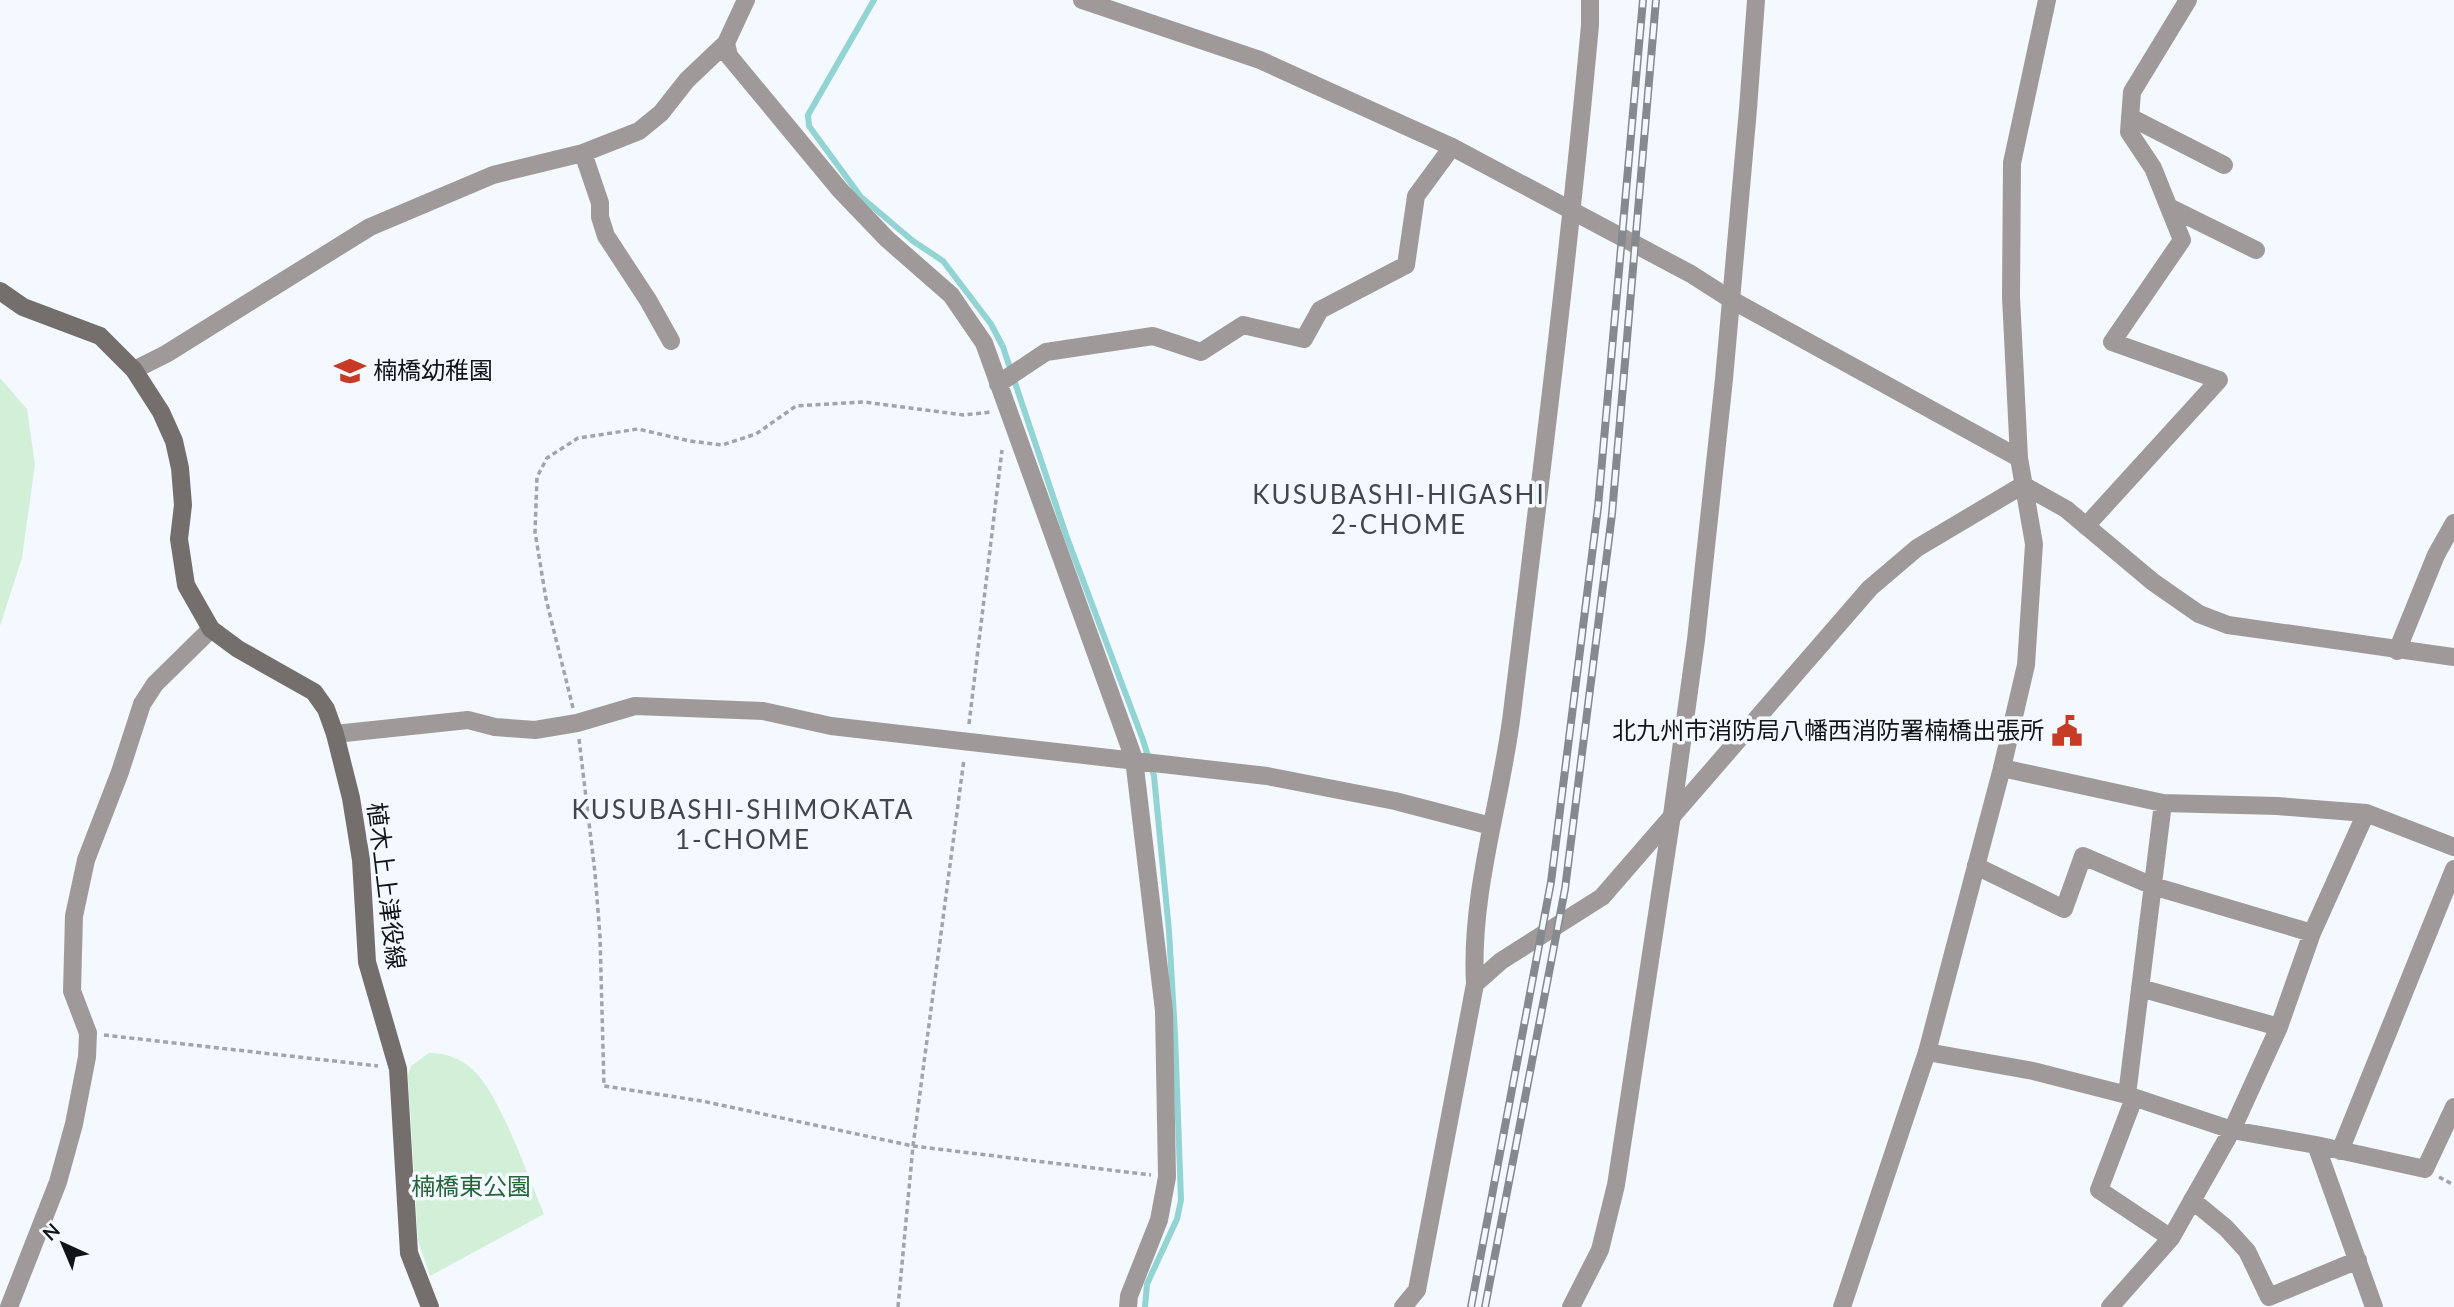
<svg xmlns="http://www.w3.org/2000/svg" width="2454" height="1307" font-family="Lato,'Noto Sans JP',sans-serif">
	<rect width="100%" height="100%" fill="#f3f9ff"/>
	<path fill="#d2efd7" d="M0,378L27,409L35,464L22,558L0,626Z
		M429,1053C448,1053 465,1060 478,1075C505,1108 527,1174 544,1214L430,1276L418,1240L408,1075L411,1066Z"/>
	<g fill="none" stroke-linecap="round" stroke-linejoin="round">
		<path stroke="#92d3d3" stroke-width="6" d="M874,0L808,115L809,126L861,197L913,241L943,261L991,324L1003,347L1066,535L1143,740L1154,776L1169,931L1175,1035L1181,1200L1177,1219L1147,1284L1145,1307"/>
		<path stroke="#a0a5aa" stroke-width="3.5" stroke-dasharray="5 3.5" stroke-linecap="butt" d="M573,708L546,599L535,532L537,477L547,458L578,438L638,429L690,441L722,445L756,434L796,406L864,402L964,415L991,412
			M969,724L1002,450
			M579,739L595,873L600,936L604,1086L702,1101L913,1146L1151,1175
			M104,1035L378,1066
			M2439,1177L2454,1185
			M898,1307L913,1146L964,759"/>
		<path stroke="#9f9a99" stroke-width="18" d="M746,0L726,43L729,56L840,190L887,239L951,295L984,343L1134,759L1164,1011L1167,1177L1159,1220L1129,1296L1128,1307
			M2130,117L2224,165
			M583,153L600,203V217L606,236L648,300L671,341
			M2169,207L2256,250
			M134,370L166,354L370,227L493,175L583,153L639,131L661,113L687,80L726,43
			M998,384L1046,352L1153,336L1201,352L1243,325L1304,339L1320,310L1406,265L1416,196L1452,147
			M2086,526L2219,380L2112,342L2182,240L2153,168L2129,132L2132,92L2188,0
			M2397,651L2436,555L2454,523
			M335,734L468,720L495,727L535,730L577,723L635,706L763,711L831,726L1267,776L1395,801L1491,826
			M2002,768L2163,803L2277,806L2366,813L2454,847
			M1976,866L2064,909L2083,856L2153,886L2312,933
			M1475,984C1470,892 1501,803 1512,713C1540,484 1569,255 1590,25V0
			M2140,988L2279,1027
			M1927,1052L2033,1071L2127,1095L2232,1130L2316,1145L2425,1169L2454,1107
			M2127,1095L2163,803
			M2134,1098L2099,1190L2171,1238
			M2316,1145L2374,1307
			M2340,1151L2454,869
			M2192,1200L2226,1228L2247,1251L2269,1297L2358,1260
			M9,1307L58,1182L74,1124L87,1057L88,1033L72,991L74,916L86,860L120,772L142,704L155,684L211,629
			M1571,1307L1600,1250L1616,1185L1672,815L1696,640L1724,379L1748,109L1756,0
			M2110,1307L2171,1238L2232,1130L2279,1027L2312,933L2366,813"/>
		<path stroke="#9f9a99" stroke-width="18" d="M1082,0L1260,60L1452,147L1691,274L1730,299L2019,458
			M2023,485L2066,509L2153,582L2199,614L2228,625L2454,657
			M1403,1307L1417,1290L1475,984L1501,961L1602,897L1870,588L1917,548L2023,485
			M1842,1307L1927,1052L2002,768L2026,665L2034,544L2019,458L2011,297L2012,163L2047,0"/>
		<path stroke="#746e6c" stroke-width="18" d="M0,291L23,307L100,336L134,370L161,412L174,441L180,468L183,505L179,539L186,585L211,629L238,649L314,692L326,709L335,734L351,798L361,860L367,962L398,1069L409,1253L430,1307"/>
		<defs>
			<path id="rail" d="M1471,1307L1551,882L1598,507L1643,0
				M1485,1307L1565,889L1612,514L1656,0"/>
		</defs>
		<use href="#rail" stroke="#858a8e" stroke-width="8"/>
		<use href="#rail" stroke="#f3f9ff" stroke-width="5" stroke-dasharray="16" stroke-linecap="butt"/>
	</g>
	<defs>
		<symbol id="school-bare" viewBox="-9 -9 18 18"><path d="M0-5L7-2L0 1L-7-2ZM-4 1L0 2.5L4 1V4Q0 6-4 4Z" fill="#c63a26" stroke="#f3f9ff" stroke-width="2.5" paint-order="stroke"/></symbol>
		<symbol id="civic-bare" viewBox="-9 -9 18 18"><path d="M-.6-6.5H3V-4.5H.6V-3L4-1V1h2V6H-6V1h2V-1L-.6-3ZM-1.2 2.5V6h2.4V2.5Z" fill="#c63a26" stroke="#f3f9ff" stroke-width="2.5" paint-order="stroke"/></symbol>
	</defs>
	<g fill-rule="evenodd">
		<use href="#school-bare" x="328" y="349" width="44" height="44"/>
		<use href="#civic-bare" x="2045" y="709" width="44" height="44"/>
	</g>
	<g text-anchor="middle" stroke-width="7" stroke-linejoin="round" paint-order="stroke">
		<g font-size="24" fill="#121517" stroke="#f3f9ff" text-anchor="start">
			<text x="373" y="379">楠橋幼稚園</text>
			<text x="2044" y="739" text-anchor="end">北九州市消防局八幡西消防署楠橋出張所</text>
		</g>
		<g font-size="24" fill="#121517" stroke="#f3f9ff">
			<text transform="translate(386 886) rotate(83)" y="8">植木上上津役線</text>
		</g>
		<g font-size="24" fill="#27653a" stroke="#f3f9ff">
			<text x="471" y="1195">楠橋東公園</text>
		</g>
		<g font-size="26" letter-spacing="2" fill="#41474c" stroke="#f3f9ff">
			<text x="1399" y="504">KUSUBASHI-HIGASHI<tspan x="1399" dy="30">2-CHOME</tspan></text>
			<text x="743" y="819">KUSUBASHI-SHIMOKATA<tspan x="743" dy="30">1-CHOME</tspan></text>
		</g>
	</g>
	<g transform="translate(63 1244) rotate(316)" stroke="#f3f9ff" stroke-width="5" paint-order="stroke">
	<path d="M0-5L12 26L0 18L-12 26Z" fill="#121517"/>
	<text y="-10" font-size="19" font-weight="bold" text-anchor="middle" fill="#121517">N</text>
	</g>
</svg>
